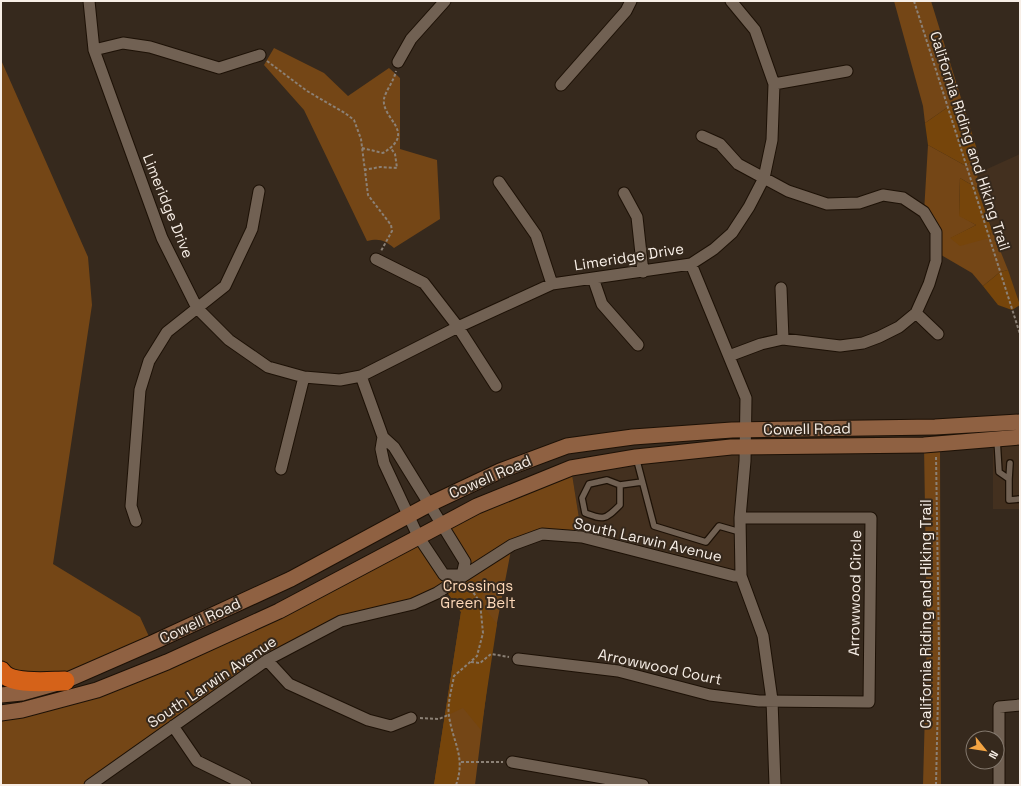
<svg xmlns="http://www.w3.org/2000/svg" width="1021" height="786" font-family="'Space Grotesk',sans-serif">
	<rect width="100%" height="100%" fill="#36291d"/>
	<path fill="#43301f" d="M1020,154V305L977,188L976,174Z
		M1020,437V509H993V439Z
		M746,447L741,576L582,537L571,468Z"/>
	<path fill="#744616" d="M894,1H931L961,98L925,123L923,106Z
		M274,48L324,73L348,96L389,68L400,78V149L437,160L440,219L394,248C385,240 379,238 367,241L304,110L264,65Z
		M1,60L88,257L92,305L53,564L140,617L152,643L65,681L1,671Z
		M928,145L966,166L978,153L977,188L960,178L959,215L976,225L951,238H989L992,230L1008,270L1000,272L983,286L972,273L936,252L924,212Z
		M940,444L941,785H923L927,636L924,445Z
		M571,468L582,537L542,534L512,545L491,654L475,785H434L461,612L444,588L437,593L341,621L267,660L90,785H1V713L97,690L418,536L444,575H462L465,562L442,523Z"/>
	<path fill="#76450b" d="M961,98L978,153L966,166L928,145L925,123Z
		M960,178L977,188L992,230L989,238L960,246L950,238L976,225L959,216Z
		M1008,270L1020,305L1012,310L998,305L983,286L1000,272Z
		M462,575L486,585L480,602L497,624L481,730L463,708L448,715C455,739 465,760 456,785H434L461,612L444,587Z"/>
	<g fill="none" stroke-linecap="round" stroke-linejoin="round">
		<defs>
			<path id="lane" d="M997,439L999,472L1009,479L1010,463
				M636,457L654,526L706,542L719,526L740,532
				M1009,479V500L1020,499
				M620,485V505C605,520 604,520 585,513L582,498L589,484L607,480L620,485L642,482"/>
			<path id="street" d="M89,1L94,50L162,238L197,308L229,340L268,367L304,377L340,380L361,376L458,327L552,284L691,264L714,249L732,233L749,207L764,178L772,140L774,84L755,30L731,1
				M94,50L123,43L150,47L219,68L260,55
				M398,62L411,39L445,1
				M774,84L847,71
				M561,85L626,11L631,1
				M702,136L720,144L738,164L788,191L827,204L859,203L883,195L903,198L924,212L936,232V261L929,284L916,313L899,327L879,337L863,343L840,346L783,339L761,344L729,356
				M499,182L536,235L552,284
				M624,193L637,217L643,272
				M376,259L424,283L458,327L496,386
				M691,264L746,398L745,461L740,518L741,576L763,636L772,700L775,785
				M593,278L602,304L638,345
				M781,288L783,339
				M916,313L938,334
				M361,376L383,437
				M383,437L394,447L465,562L462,575H444L418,536L384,463L381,449Z
				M281,469L304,377
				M136,521L131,506L140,390L149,361L167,332L225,286L252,229L259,191
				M518,659L618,671L710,695L759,701L869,702L871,518H740
				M267,660L289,684L368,720L391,726L411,718
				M173,726L197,761L246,785
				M512,762L643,785
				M90,785L267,660L341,621L413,604L437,593L512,545L542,534L582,537L734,576H741
				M999,785V707L1020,705"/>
			<path id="secondary" d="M1,695L22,693L65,681L152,643L291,579L430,504L500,471L567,446L633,437L732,430L935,427L1020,422
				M1,713L22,710L97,690L167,662L279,611L477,506L571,468L636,457L731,447L924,445L1020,437"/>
			<path id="highway" d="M1,671C10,686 50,681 65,681"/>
		</defs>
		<use href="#lane" stroke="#1d1106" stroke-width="8"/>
		<use href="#street" stroke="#1d1106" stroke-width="13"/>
		<use href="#secondary" stroke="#1d1106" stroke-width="17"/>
		<use href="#highway" stroke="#1d1106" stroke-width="21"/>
		<path stroke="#8c8176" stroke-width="2" stroke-dasharray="3 2" stroke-linecap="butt" d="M914,1L1020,334
			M267,61L307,91L345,113L354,120L361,139L368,195L391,225L392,231L381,251
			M362,148L383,153C418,132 381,119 384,99C385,92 394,81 396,71
			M364,170L380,167L397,168L395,154L390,147
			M471,662L480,663L491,654L509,657
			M420,718L439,719L448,715
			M461,762H503
			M456,785C466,757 453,743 449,716C447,704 452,688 454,676L477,656L483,633L480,602L468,585
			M936,785L939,653L936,455"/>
		<use href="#lane" stroke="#716153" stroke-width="5.5"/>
		<use href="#street" stroke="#716153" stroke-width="11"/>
		<use href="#secondary" stroke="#8f6142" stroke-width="15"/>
		<use href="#highway" stroke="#d56219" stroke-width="19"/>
	</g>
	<g text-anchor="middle" stroke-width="4" stroke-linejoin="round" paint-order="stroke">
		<g font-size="15" fill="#f7eee6" stroke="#36291d">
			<text transform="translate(970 141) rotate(72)" y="5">California Riding and Hiking Trail</text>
			<text transform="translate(168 206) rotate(68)" y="5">Limeridge Drive</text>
			<text transform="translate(629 257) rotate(-9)" y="5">Limeridge Drive</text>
			<text transform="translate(807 429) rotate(-1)" y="5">Cowell Road</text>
			<text transform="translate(490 477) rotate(-23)" y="5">Cowell Road</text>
			<text transform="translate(648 540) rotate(13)" y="5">South Larwin Avenue</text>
			<text transform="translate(855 593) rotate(-89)" y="5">Arrowwood Circle</text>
			<text transform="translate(926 614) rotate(-90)" y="5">California Riding and Hiking Trail</text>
			<text transform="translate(200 621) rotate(-25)" y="5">Cowell Road</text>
			<text transform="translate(660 667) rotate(12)" y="5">Arrowwood Court</text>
			<text transform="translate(212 682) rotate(-34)" y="5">South Larwin Avenue</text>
		</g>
		<g font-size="15" fill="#fed9b9" stroke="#36291d">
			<text x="478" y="591">Crossings<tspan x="478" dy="17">Green Belt</tspan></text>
		</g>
	</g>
	<rect width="1021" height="786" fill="none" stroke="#f7eee6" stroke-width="4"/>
	<g transform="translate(985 750) rotate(120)"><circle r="19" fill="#36291d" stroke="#83786d"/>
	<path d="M0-3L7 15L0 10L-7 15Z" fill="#f3a443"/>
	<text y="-6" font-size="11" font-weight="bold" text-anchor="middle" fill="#f7eee6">N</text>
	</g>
</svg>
